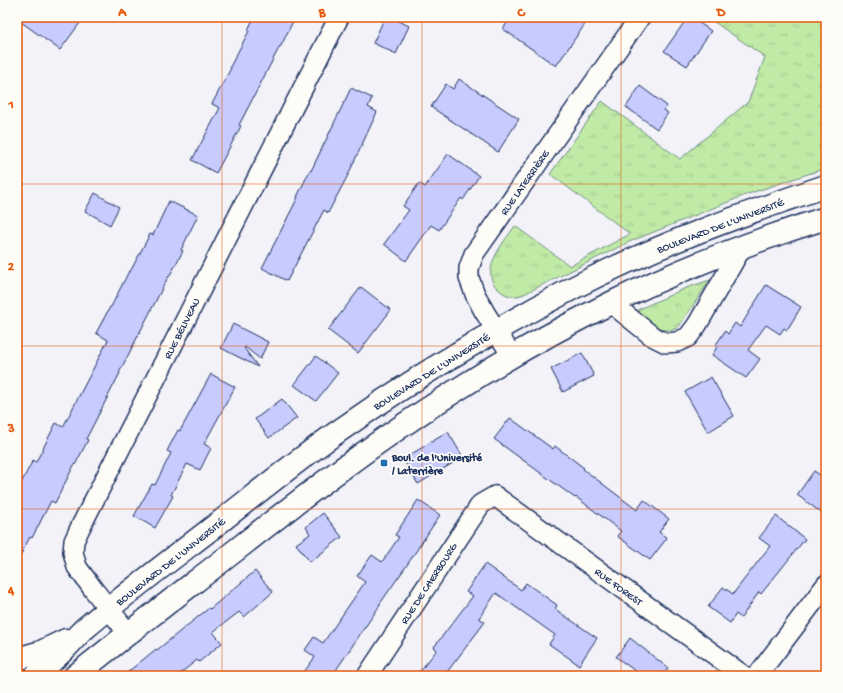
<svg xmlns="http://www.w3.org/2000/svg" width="843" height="693" font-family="'Gochi Hand',sans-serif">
	<defs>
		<pattern id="grass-tufts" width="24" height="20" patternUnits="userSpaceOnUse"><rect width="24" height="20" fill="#c0eaa6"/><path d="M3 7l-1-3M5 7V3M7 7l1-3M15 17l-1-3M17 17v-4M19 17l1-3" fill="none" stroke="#a4c991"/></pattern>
	</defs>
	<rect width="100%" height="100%" fill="#f2f2f8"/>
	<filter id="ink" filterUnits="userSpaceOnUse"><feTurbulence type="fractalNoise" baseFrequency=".025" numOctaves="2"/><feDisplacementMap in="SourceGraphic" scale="8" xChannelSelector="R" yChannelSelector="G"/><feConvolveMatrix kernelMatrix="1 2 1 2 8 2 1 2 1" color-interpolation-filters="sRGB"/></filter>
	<g filter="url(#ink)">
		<path fill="url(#grass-tufts)" stroke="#6e8c82" d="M707,17H826V168L748,194L629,242L524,294C513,298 507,297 498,289C478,271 504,242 515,226L570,266L630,234L550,174L602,101L680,159L748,102L765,57Z
			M710,280L680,325C679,326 677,328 675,329C661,335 645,319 635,311L686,288Z"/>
		<path fill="#c7cbfd" stroke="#1b2f5e" d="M17,17H72L80,23L60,50L17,19Z
			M254,17H295L281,46H280L239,125L241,126L216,173L192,160L220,108L212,104L231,68L230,67L249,31L248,30Z
			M385,17H390L409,26L396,54L373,43Z
			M511,17H590L556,66L503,29Z
			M688,17H691L711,31L687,66L664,51Z
			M459,79L519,119L498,152L431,107L446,84L453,89Z
			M640,86L667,106L664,110L668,113L657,129L626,107Z
			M351,88L372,98L368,107L377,112L348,175L328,213L324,210L287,281L262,268L298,197H297L310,170L311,171Z
			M448,154L479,176L463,200L461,198L439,230L431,225L406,261L384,244L409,210L403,206L419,183L425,187Z
			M95,193L119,207L110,225L85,211Z
			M169,201L198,215L181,250L183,251L169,277H168L119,373H120L86,439L88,440L75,465H74L55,503L51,501L32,538L30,537L17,562V491L33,460L36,462L56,423L63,427L108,340L96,333L110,307H111L129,271L130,272L150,234L153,235Z
			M766,285L801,307L787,330L784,328L780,334L766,325L748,350L760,359L746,378L712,355L717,347L715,346L725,331L728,334L735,323L740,327Z
			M361,287L391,310L358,353L328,330Z
			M233,324L268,342L260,359L245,347L244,348L258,367L221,348Z
			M582,353L594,376L563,392L551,369Z
			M316,356L338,373L316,401L294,385Z
			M211,374L235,387L204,444L211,448L200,470L187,464L171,495L173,496L155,528L134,516L152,484L155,485L171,453L167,451L178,430L180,431Z
			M711,377L734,416L708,432L685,392Z
			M282,399L297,418L269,438L255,419Z
			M510,418L553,449L555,446L584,468L583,469L637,510L644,500L669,519L659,532L667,538L650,560L617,536L621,531L576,497L575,498L494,439Z
			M448,432L463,457L418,484L403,459Z
			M814,471L826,479V516L797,495Z
			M418,500L440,515L407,565L379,605H380L332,676H301L315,657L305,650L314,637L323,643L365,582L357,576L372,555L382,562L399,537L395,535Z
			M323,513L342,537L310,562L296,544L310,534L306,527Z
			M776,516L805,539L761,594L759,592L741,618L736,614L730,623L708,607L723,587L733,594L770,546L759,538Z
			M485,564L521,590L526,583L557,605L555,609L597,638L579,665L549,644L555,635L496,593L479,618L485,622L444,676H416L437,650L434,647L473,596L466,592Z
			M255,571L273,592L244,617L239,612L213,632L222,643L199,662L197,660L177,676H123L156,649L157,650L209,608L210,609Z
			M630,638L668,668L662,676H642L616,657Z"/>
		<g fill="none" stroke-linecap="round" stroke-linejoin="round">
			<defs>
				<path id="minor" d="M611,303L652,336L666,343L677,342L688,337L697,325L742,247
					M512,356L484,311L475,294L469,278V268L474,254L640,17
					M128,633L93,589L77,567L73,552L74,541L80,528L339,17
					M367,676L481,504L495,496L744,676
					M757,676L826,585"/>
				<path id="secondary" d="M17,659L41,652L66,640
					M36,676C42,671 48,666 53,660C64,651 73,640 83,630C126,593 172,559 216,525C256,494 295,462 336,433C411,380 491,331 573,288C654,246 740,215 826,186
					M75,676C128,633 182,592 236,550C306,495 376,441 452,393C503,360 556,330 611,303C680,269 753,241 826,218"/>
			</defs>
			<use href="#minor" stroke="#1b2f5e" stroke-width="22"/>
			<use href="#secondary" stroke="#1b2f5e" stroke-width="25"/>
			<use href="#minor" stroke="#fdfcf7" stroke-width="19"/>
			<use href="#secondary" stroke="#fdfcf7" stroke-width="22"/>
		</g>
	</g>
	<path fill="none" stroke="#e8590c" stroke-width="1" stroke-opacity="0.55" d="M222,17V676M422,17V676M621,17V676M17,184H826M17,346H826M17,509H826"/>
	<rect fill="#1f6fb2" stroke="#fdfcf7" stroke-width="1.5" x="380" y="459" width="8" height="8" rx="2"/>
	<g text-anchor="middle" stroke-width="3.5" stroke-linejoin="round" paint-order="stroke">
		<g font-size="11" fill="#1b2f5e" stroke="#fdfcf7">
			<text transform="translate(524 182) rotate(-55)" y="4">RUE LATERRIÈRE</text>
			<text transform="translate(720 225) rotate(-21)" y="4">BOULEVARD DE L'UNIVERSITÉ</text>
			<text transform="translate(181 328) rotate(-63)" y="4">RUE BÉLIVEAU</text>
			<text transform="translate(431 371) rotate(-32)" y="4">BOULEVARD DE L'UNIVERSITÉ</text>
			<text transform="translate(170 561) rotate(-38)" y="4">BOULEVARD DE L'UNIVERSITÉ</text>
			<text transform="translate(428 583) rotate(-57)" y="4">RUE DE CHERBOURG</text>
			<text transform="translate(619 586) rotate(36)" y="4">RUE FOREST</text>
		</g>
		<g font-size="11" font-weight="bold" fill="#1b2f5e" stroke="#fdfcf7" text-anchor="start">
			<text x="392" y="461">Boul. de l'Université<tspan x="392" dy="13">/ Laterrière</tspan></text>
		</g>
	</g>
	<rect width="843" height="693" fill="none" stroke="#fdfcf7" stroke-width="44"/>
	<rect x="22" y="22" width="799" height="649" fill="none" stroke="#e8590c" stroke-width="1.5"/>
	<g font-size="13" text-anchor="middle" font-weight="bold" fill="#e8590c">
		<text x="122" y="16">A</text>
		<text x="322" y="16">B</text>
		<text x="521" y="16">C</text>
		<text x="721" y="16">D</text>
		<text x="11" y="108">1</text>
		<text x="11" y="270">2</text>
		<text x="11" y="432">3</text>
		<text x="11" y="594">4</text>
	</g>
</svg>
